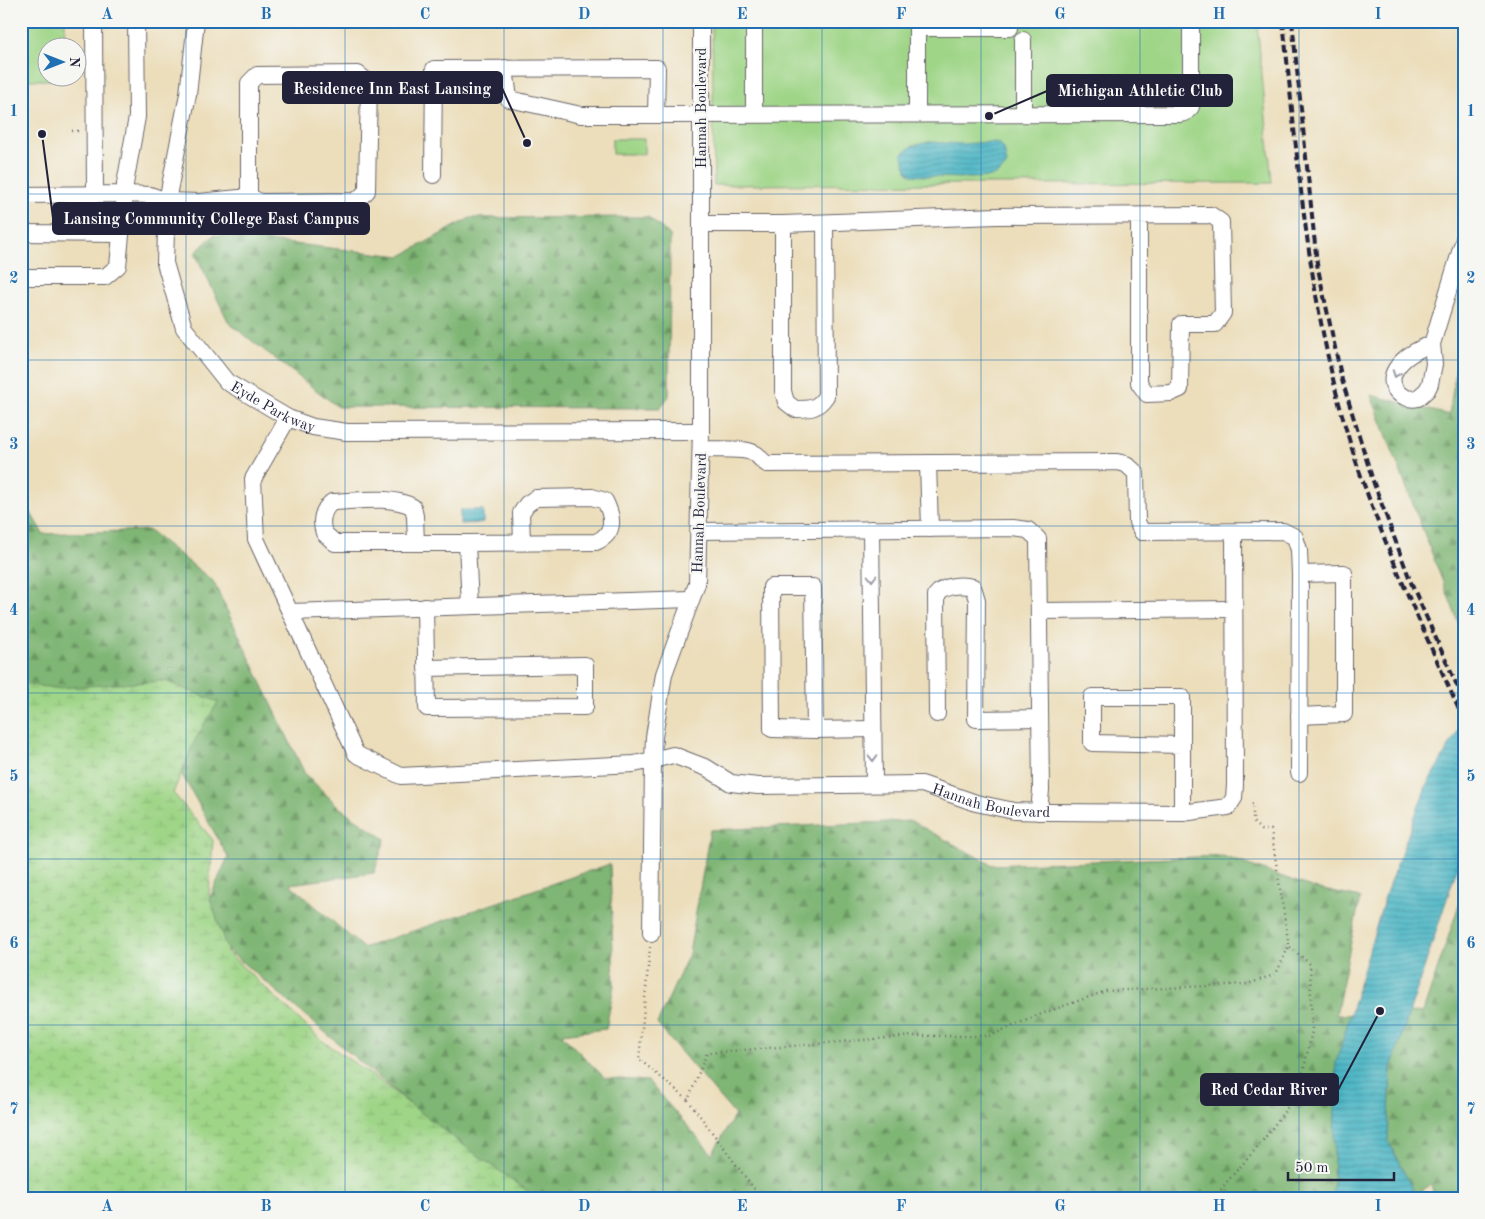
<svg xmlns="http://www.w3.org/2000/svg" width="1485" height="1219" font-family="'Old Standard TT',serif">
	<defs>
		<pattern id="forest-firs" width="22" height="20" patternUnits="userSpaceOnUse" patternTransform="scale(1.25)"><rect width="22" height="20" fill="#7fb674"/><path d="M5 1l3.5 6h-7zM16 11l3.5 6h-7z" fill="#689460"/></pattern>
		<pattern id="wetland-marsh" width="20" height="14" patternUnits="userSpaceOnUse" patternTransform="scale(1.25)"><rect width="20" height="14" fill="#9fd587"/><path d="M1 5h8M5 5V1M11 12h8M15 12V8" fill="none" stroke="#89b775"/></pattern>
		<pattern id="water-rules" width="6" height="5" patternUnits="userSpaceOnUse" patternTransform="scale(1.25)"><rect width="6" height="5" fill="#46b4c3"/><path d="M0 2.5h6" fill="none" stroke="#3a92a0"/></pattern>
	</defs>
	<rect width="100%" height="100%" fill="#f6f6f2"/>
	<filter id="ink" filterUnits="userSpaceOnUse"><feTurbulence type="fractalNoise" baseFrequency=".02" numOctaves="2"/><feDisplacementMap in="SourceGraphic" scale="10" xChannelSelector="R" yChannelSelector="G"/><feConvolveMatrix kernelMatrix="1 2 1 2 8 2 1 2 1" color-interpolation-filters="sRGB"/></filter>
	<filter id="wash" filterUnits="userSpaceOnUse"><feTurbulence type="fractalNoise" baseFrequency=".0096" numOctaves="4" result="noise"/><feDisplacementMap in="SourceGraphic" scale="20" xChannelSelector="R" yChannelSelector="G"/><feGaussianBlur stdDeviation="1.12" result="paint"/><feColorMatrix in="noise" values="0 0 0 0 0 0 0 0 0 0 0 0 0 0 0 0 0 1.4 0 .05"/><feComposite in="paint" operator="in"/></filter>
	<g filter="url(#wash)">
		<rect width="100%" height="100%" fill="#ecdebb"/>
		<path fill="#9fd587" stroke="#607c61" d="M21,21H65V47L48,48V78H65V80H21Z
			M712,21H1257L1272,183L714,185Z
			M612,139H644V154H612Z"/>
		<path fill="url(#forest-firs)" stroke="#506c58" d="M648,217L670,235L669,396L660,408L338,407L229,323L195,253L214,235L401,256L470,218Z
			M1459,350L1464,351V637L1371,395L1449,415Z
			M21,496L43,534L148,530L213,581L305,774L340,808L385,839L374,873L290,884L363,948L610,864L614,985L606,1029L561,1034L605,1078L648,1081L712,1154L735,1115L657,1024L689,954L710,830L911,821L992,865L1223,856L1314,888L1360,898L1336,1015L1423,1012L1464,890V1198H1435L1431,1185L1408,1198H518L512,1190L198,925L228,857L145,708L21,842Z"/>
		<path fill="url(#wetland-marsh)" stroke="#607c61" d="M21,679L28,685L57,688L165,681L218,702L195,740L173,793L213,840L209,895L228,953L321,1040L373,1076L466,1147L525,1189L533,1198H21Z"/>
		<path fill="url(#water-rules)" stroke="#346b7f" d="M929,142L961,144L992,142L999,143L1004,149L1007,164C1003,169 1001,173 995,175C981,181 930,176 912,175L908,172L902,154L912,146Z
			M460,510H483V523L460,524Z
			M1464,721V847L1391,1068L1388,1141L1417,1198H1333L1336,1063L1386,893L1427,784Z"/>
	</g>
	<g filter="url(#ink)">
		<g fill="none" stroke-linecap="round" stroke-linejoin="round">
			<defs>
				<g id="minor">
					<path d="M94,21L95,195"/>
					<path id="s1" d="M196,21L188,94L167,201L165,263L184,328L227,382L288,418L313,427L347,432L701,431"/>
					<path id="s2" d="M701,21V431L697,584L664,674L654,737L653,760L673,755L707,768L731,783L758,786L922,784L976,803L1014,811L1049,812L1182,813L1228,807L1234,798L1235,785L1234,532"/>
					<path d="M754,21V114"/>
					<path d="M917,21V114"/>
					<path d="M917,28H1010"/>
					<path d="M1023,40V114"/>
					<path d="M505,68L509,99L581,115H656"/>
					<path d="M433,175L434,69L657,68L656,115L1180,114L1185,113L1191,107V21"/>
					<path d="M21,195L125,194V184L137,117L136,21"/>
					<path d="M701,224H783L997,216L1211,215L1221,222L1223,313L1215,324H1181L1180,389L1171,393L1147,394L1139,383V216"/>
					<path d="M783,224V391L786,402L795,409C811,409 817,409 826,396L825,223"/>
					<path d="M21,233L121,234"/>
					<path d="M21,277H105L118,266L125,194L150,195L167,201L199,202L249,197L261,202L356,201L367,191L369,83L358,74L257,75L249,83V197"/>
					<path d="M1432,344C1418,349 1404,356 1396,369C1385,386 1402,402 1418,398L1427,390L1430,384L1434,364L1432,344L1464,239"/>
					<path d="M288,418L253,479L256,539L356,754L401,776L634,764L653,760L651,933"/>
					<path d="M701,449C714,450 746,447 756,454C760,457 761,461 767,464L1117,462L1126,464L1136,473L1137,522L1142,532L1283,531L1295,537L1299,550L1300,574L1299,773"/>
					<path d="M928,463L930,529"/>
					<path d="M871,529L874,783"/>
					<path d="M699,531L1013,528L1028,530L1038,539L1041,790L1039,812"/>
					<path d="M416,543L415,516L413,507C391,495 357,501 332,502C322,510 320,521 324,533L335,543H467"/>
					<path d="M470,606L467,543L596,542C616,533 613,517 605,501L592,497L536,498L527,504L521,513L522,542"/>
					<path d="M425,607L427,708L585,707V665L426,668"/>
					<path d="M1039,611L1234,609"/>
					<path d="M290,612L691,599"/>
					<path d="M937,714L936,595C944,585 961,584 973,587L977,600L976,719L1040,718"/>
					<path d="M1299,716L1344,714V573L1300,574"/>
					<path d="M815,730L772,729L771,587H813L815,730L873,729"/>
					<path d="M1182,745L1092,743V697H1182V813"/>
				</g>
			</defs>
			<use href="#minor" stroke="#696468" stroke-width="18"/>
			<path stroke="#696468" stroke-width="2.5" stroke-dasharray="1 4" stroke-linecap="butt" d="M72,131H81
				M650,947L639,1059L688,1100L707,1053L912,1036H989L1041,1014L1106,991L1248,984L1276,974L1289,946L1271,830H1261L1253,822V804H1248
				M688,1100L761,1198
				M1215,1198L1225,1184L1261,1143L1299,1092L1312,1031L1310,964L1290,947"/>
			<use href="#minor" stroke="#fff" stroke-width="16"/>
			<path stroke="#22223b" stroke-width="4" stroke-dasharray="8 4" stroke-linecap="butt" d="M1283,21C1298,165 1309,310 1352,449C1382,543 1424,631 1464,721
				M1292,21L1317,264L1342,380L1373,481L1412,585L1464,701"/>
		</g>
		<defs><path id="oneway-chevron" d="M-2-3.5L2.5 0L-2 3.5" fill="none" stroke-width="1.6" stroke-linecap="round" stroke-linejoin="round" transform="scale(1.25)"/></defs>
		<g stroke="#9c9ca7">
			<use href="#oneway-chevron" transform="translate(1396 374) rotate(110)"/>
			<use href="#oneway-chevron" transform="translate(872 578) rotate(90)"/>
			<use href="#oneway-chevron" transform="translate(873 758) rotate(89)"/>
		</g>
	</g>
	<path fill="none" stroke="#1f6fb2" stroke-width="1" stroke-opacity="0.55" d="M186,21V1198M345,21V1198M504,21V1198M663,21V1198M822,21V1198M981,21V1198M1140,21V1198M1299,21V1198M21,194H1464M21,360H1464M21,526H1464M21,693H1464M21,859H1464M21,1025H1464"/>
	<g text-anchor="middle" stroke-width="4.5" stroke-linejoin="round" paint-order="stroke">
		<g font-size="15" fill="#22223b" stroke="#f6f6f2">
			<text transform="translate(701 108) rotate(-90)" y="5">Hannah Boulevard</text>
			<text dy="5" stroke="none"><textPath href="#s1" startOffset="434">Eyde Parkway</textPath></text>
			<text transform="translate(699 513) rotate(-88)" y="5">Hannah Boulevard</text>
			<text dy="5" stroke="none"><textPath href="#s2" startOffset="1094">Hannah Boulevard</textPath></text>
		</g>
	</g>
	<path fill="none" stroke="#22223b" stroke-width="2" d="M527 143L502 88M989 116L1047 91M42 134L53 218M1380 1011L1338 1090"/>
	<g fill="#22223b" stroke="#f6f6f2" stroke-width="2">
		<circle cx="527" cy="143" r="5"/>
		<circle cx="989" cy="116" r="5"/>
		<circle cx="42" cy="134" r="5"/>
		<circle cx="1380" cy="1011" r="5"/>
	</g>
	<g fill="#22223b" stroke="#22223b" stroke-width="2">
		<rect x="283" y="72" width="219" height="31" rx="5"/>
		<rect x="1047" y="75" width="185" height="31" rx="5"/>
		<rect x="53" y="203" width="316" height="31" rx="5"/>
		<rect x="1201" y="1074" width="137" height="31" rx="5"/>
	</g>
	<g font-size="16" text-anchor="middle" font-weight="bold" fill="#fff">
		<text x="392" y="94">Residence Inn East Lansing</text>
		<text x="1140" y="96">Michigan Athletic Club</text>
		<text x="211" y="224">Lansing Community College East Campus</text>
		<text x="1269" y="1095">Red Cedar River</text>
	</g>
	<rect width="1485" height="1219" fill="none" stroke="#f6f6f2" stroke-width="55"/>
	<g transform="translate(62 62) rotate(90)"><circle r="24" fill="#f6f6f2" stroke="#a1a1a9"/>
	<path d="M0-4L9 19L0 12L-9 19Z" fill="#1f6fb2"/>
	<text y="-8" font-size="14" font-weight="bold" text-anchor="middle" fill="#22223b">N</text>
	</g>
	<path d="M1288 1172v8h106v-8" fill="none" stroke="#22223b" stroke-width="2.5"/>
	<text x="1295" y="1172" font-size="15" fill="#22223b" stroke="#f6f6f2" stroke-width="4" paint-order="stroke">50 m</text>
	<rect x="28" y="28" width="1430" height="1164" fill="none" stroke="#1f6fb2" stroke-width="2"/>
	<g font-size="16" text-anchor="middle" font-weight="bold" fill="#1f6fb2">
		<text x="107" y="19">A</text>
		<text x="266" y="19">B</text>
		<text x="425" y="19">C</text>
		<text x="584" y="19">D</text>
		<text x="742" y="19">E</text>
		<text x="901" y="19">F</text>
		<text x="1060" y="19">G</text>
		<text x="1219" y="19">H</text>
		<text x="1378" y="19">I</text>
		<text x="14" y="116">1</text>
		<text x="1471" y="116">1</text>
		<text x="14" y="283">2</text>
		<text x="1471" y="283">2</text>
		<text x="14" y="449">3</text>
		<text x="1471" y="449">3</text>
		<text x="14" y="615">4</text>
		<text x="1471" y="615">4</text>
		<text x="14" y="781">5</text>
		<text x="1471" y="781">5</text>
		<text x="14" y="948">6</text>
		<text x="1471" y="948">6</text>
		<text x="14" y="1114">7</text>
		<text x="1471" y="1114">7</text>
		<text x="107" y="1211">A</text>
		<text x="266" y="1211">B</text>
		<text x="425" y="1211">C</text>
		<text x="584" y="1211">D</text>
		<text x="742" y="1211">E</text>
		<text x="901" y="1211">F</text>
		<text x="1060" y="1211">G</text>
		<text x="1219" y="1211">H</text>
		<text x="1378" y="1211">I</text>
	</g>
</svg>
